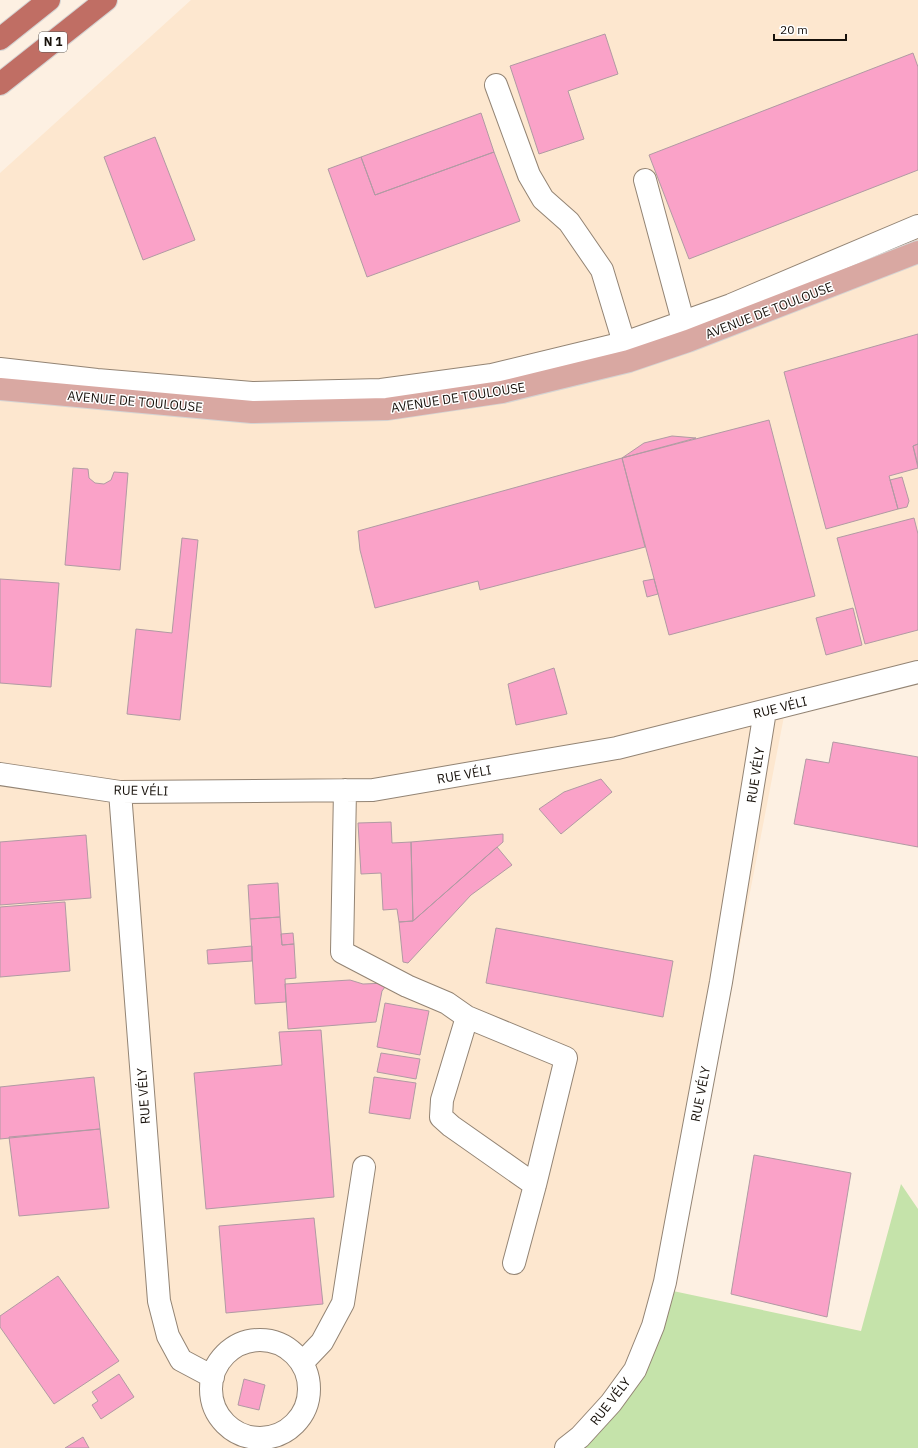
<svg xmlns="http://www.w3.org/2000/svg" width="918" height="1448" font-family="'IBM Plex Sans',sans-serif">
	<rect width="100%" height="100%" fill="#fdf0e2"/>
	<path fill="#fde7cf" d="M191,0H918V663L786,706L673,1291L578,1448H0V173Z"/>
	<path fill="#c5e3aa" d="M901,1184L918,1209V1448H578L673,1291L861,1331Z"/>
	<path fill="#faa2c8" stroke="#b19aa3" d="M605,34L618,74L568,91L584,139L539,154L510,66Z
		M913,53L918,67V170L689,259L649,155Z
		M481,113L494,152L375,195L361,157Z
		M155,137L195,240L143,260L104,157Z
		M494,152L520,221L367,277L328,169L361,157L375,195Z
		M918,334V444L913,446L918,468L889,476L898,509L826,529L784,372Z
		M769,420L815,596L669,635L622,458Z
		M672,436L696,438L622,458L644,443Z
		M918,444V465L913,446Z
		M622,458L645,547L480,590L478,581L375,608L360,550L358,531Z
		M73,468L88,469L89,478L95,483L104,484L111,480L114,472L128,473L120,570L65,565Z
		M902,477L909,501L907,507L898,509L890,480Z
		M914,518L918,534V630L865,644L837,538Z
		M182,538L198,540L180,720L127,714L136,629L172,633Z
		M0,579L59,583L51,687L0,683Z
		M654,579L658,594L647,597L643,581Z
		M853,608L862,645L826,655L816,618Z
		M554,668L567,714L516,725L508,684Z
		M833,742L918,757V847L794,824L806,759L829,763Z
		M601,779L612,792L561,834L539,809L564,792Z
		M391,822L392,843L411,842L413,921L399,922L397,909L383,910L381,873L361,874L358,823Z
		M503,834V842L413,921L411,842Z
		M86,835L91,898L0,905V842Z
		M497,847L512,865L471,895L408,963L403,962L399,922L413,921Z
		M278,883L280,917L250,919L248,885Z
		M65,902L70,971L0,977V907Z
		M280,917L282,945L294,944L296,978L285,979L286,1002L255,1004L250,919Z
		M496,928L673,961L663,1017L486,983Z
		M293,933L294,944L282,945L281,934Z
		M252,946V961L208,964L207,950Z
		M350,980L363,984L388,983L382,991L376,1022L288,1029L285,984Z
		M385,1003L429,1011L420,1055L377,1047Z
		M321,1030L334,1197L206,1209L194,1073L282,1065L279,1032Z
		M381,1053L420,1059L416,1079L377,1072Z
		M94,1077L100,1129L0,1139V1087Z
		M374,1077L416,1083L410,1119L369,1113Z
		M100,1129L109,1208L19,1216L9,1137Z
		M754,1155L851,1173L827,1317L731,1294Z
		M314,1218L323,1304L226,1313L219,1226Z
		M58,1276L119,1361L54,1404L0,1327V1316Z
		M119,1374L134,1397L101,1419L92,1405L98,1401L92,1392Z
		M244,1379L265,1385L259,1410L238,1405Z
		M83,1437L89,1448H65Z"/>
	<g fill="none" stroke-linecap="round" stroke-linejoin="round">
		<defs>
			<path id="minor" d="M496,85L529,175L543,199L569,222L602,270L628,356
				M645,180L687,336
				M0,369L97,380L252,393L381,390L492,375L624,343L683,322L731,305L918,226
				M0,774L120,792L373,790L617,748L918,672
				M345,790L342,952L407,986L447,1003L467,1017L566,1058L535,1185L514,1263
				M120,792L159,1301L168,1336L181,1360L213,1377
				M467,1017L442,1100L441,1117L451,1126L535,1185
				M211 1389a49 49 0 1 1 98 0a49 49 0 1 1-98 0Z
				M302,1363L322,1342L343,1303L364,1167
				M566,1448L580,1437L611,1403L635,1370L653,1326L665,1282L721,982L765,711"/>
			<path id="major" d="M0,389L252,412L387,409L502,392L629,361L688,341L918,252"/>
			<path id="highway" d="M0,39L49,0
				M0,84L106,0"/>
		</defs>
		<use href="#minor" stroke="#938474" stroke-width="24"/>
		<use href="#major" stroke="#d5d4d3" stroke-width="24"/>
		<use href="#highway" stroke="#d5d4d3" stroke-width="24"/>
		<use href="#minor" stroke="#fff" stroke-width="22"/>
		<use href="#major" stroke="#d9a8a2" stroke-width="22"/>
		<use href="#highway" stroke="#c06e64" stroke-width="22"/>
	</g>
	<g text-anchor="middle" stroke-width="3" stroke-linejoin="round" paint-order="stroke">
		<rect fill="#fff" stroke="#5d5854" stroke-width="1" x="39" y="32" width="28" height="20" rx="3"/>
		<g font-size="12" font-weight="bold" fill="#17110b">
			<text x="53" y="46">N 1</text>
		</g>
		<g font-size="13" fill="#17110b" stroke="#fff">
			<text transform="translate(769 310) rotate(-21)" y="5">AVENUE DE TOULOUSE</text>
			<text transform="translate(458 397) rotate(-9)" y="5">AVENUE DE TOULOUSE</text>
			<text transform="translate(135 401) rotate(5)" y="5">AVENUE DE TOULOUSE</text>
			<text transform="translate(780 707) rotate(-14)" y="5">RUE VÉLI</text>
			<text transform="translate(464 774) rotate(-10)" y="5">RUE VÉLI</text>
			<text transform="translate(755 775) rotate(-81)" y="5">RUE VÉLY</text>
			<text transform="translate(141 790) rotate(1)" y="5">RUE VÉLI</text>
			<text transform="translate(700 1094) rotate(-79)" y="5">RUE VÉLY</text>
			<text transform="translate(143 1096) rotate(-94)" y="5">RUE VÉLY</text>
			<text transform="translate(610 1401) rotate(-52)" y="5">RUE VÉLY</text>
		</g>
	</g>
	<path d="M774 34v6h72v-6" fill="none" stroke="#17110b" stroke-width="2"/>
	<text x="780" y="34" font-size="12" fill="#17110b" stroke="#ffffff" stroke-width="3" paint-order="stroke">20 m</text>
</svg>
